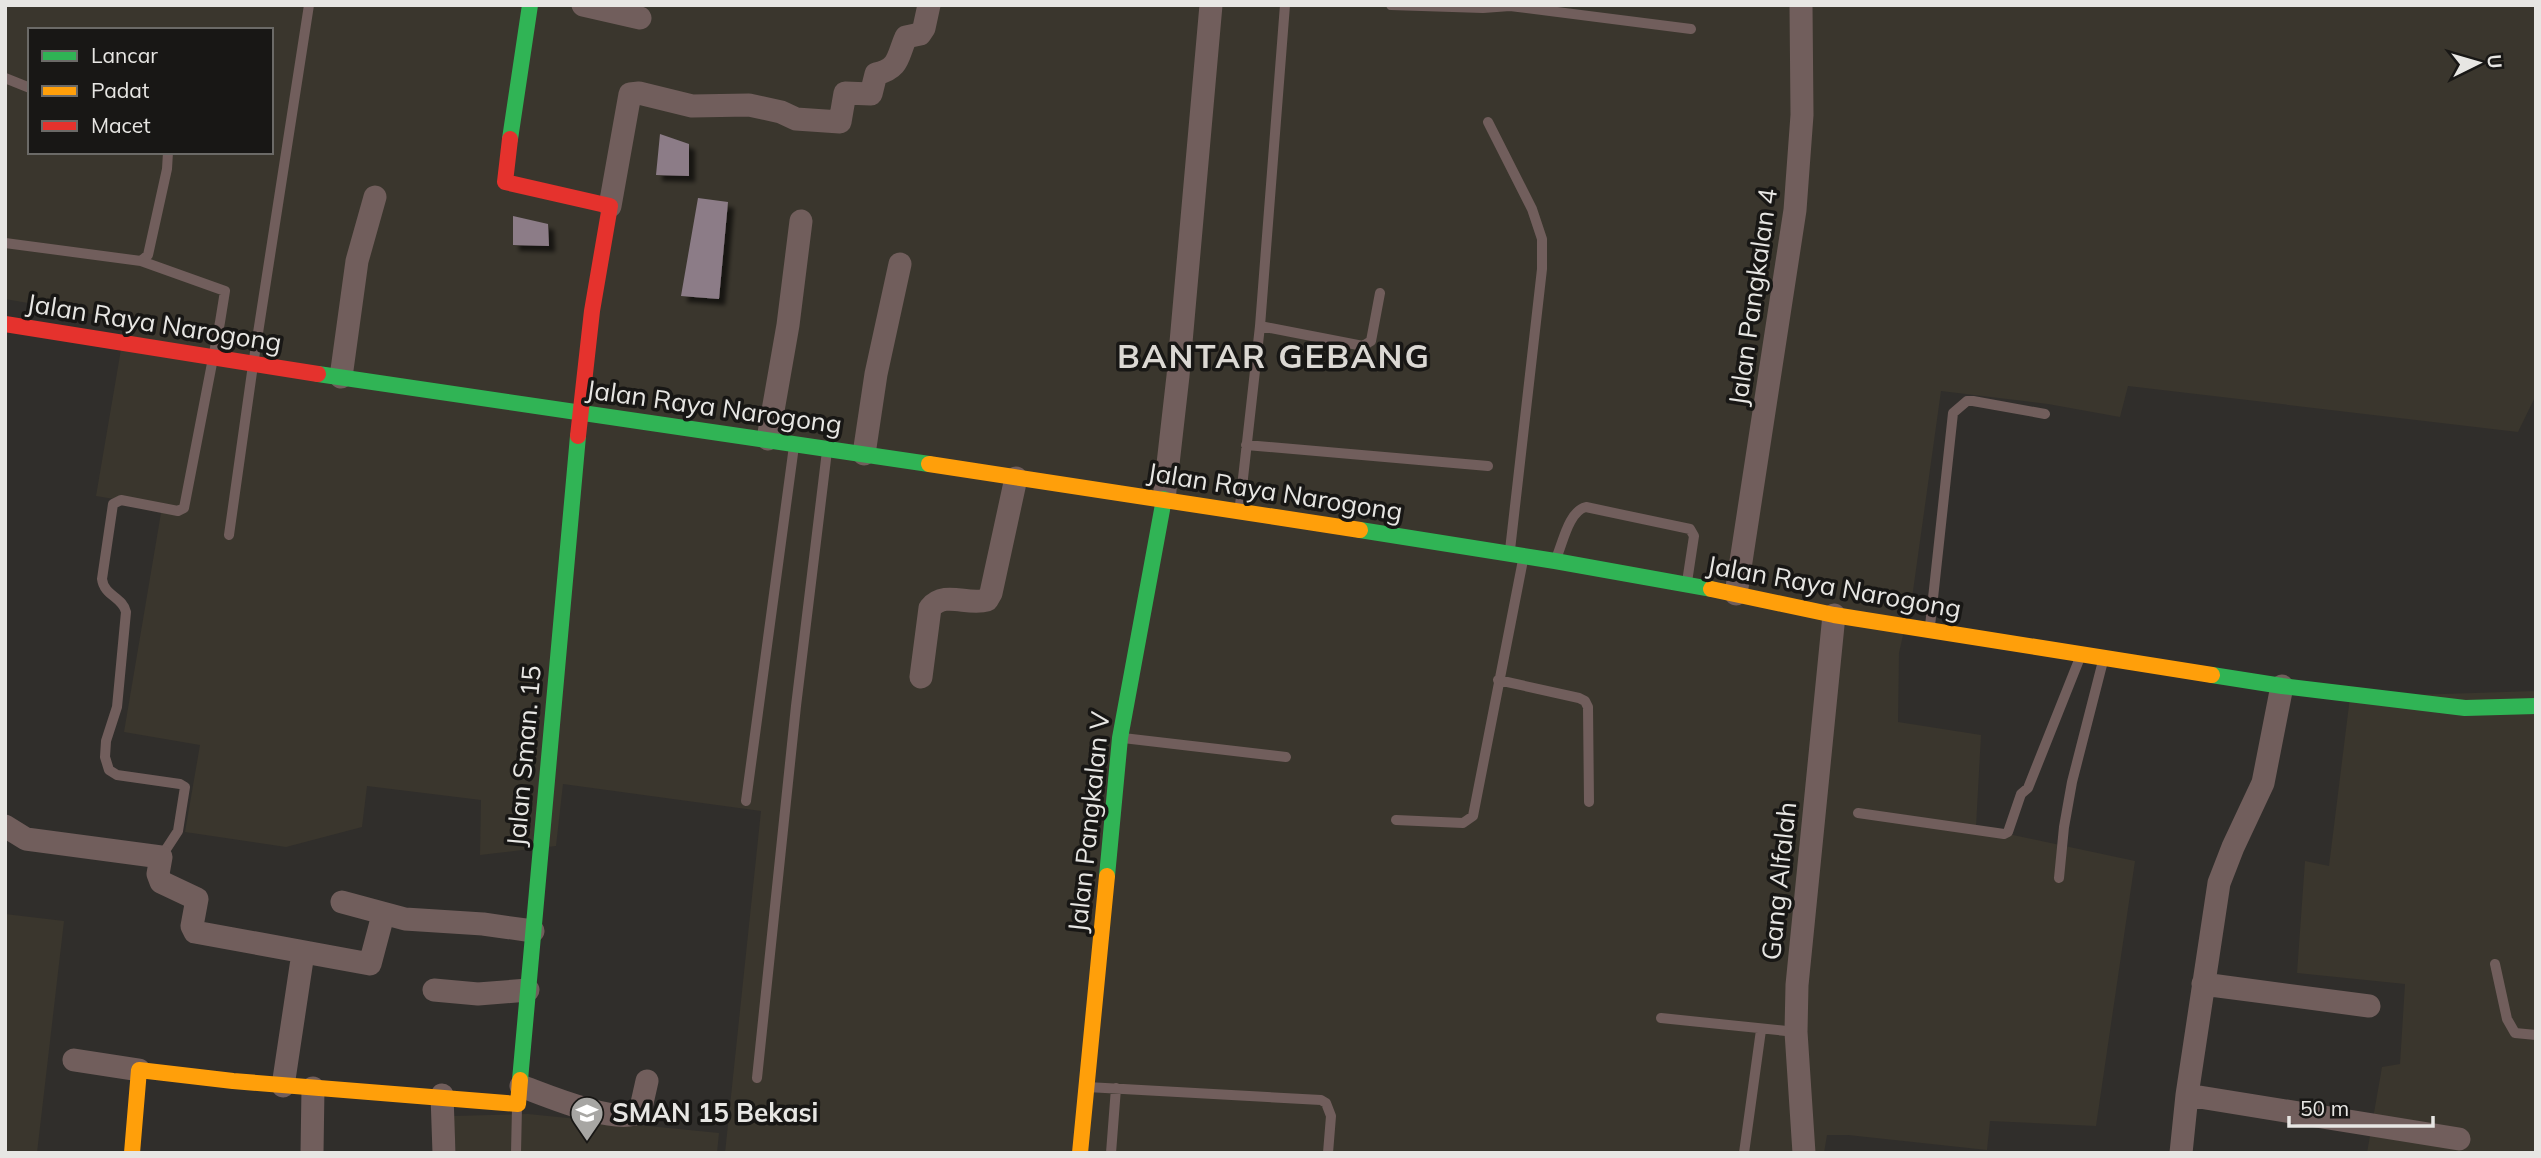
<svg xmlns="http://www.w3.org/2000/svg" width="2541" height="1158" font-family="Mulish,sans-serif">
	<defs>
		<filter id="shadow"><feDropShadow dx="6" dy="6" stdDeviation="2" flood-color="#0009"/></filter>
	</defs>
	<rect width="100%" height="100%" fill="#302e2b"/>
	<path fill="#3a362d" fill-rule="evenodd" d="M5,5H2536V395L2518,432L2128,386L2120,417L2048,404L1941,391L1913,591L1899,653L1898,722L1981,735L1976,827L2135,861L2096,1126L1990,1121L1987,1150L1848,1135H1827L1824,1153H725L761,811L563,784L556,846L480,855L481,800L367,786L362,827L286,847L185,832L200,745L124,732L162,507L96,496L126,320L5,299ZM30,30H271V152H30Z
		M2536,691V1153H2367L2382,1067L2400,1064L2405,984L2297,973L2305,861L2329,866L2350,697Z
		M5,914L64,921L37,1153H5Z
		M528,1114L719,1133L717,1153H456L453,1116Z"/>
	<path fill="#8c7c87" filter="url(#shadow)" d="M660,134L689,144V176L656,175Z
		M698,198L728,202L719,299L681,296Z
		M513,216L548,224L549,246L513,245Z"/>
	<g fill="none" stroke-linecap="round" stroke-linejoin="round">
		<path stroke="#715e5c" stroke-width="10" d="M1391,5L1483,8L1510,6L1691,29
			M5,78L30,88
			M1488,122L1532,209L1542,239V269L1510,550
			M5,243L141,261
			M1260,326L1363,346L1371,341L1380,293
			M1246,445L1488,466
			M1240,505L1260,326L1285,5
			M229,535L253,365L309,5
			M1557,556C1563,542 1569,511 1586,507L1690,529L1694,536L1687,582
			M1930,626L1953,413L1967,401H1973L2045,414
			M1498,680L1579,698L1585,701L1588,707L1589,802
			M1123,738L1286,757
			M746,801L794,446
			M1858,813L2004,834L2008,832L2021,794L2028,788L2079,660
			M1396,820L1463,823L1473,816L1523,560
			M161,857L178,831L185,787L180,784L117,775L109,770L105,757L106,741L117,707L126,612C123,597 104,596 102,579L113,504L121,500L178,511L184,508L220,322L225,291L141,261L148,255L167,169L168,152
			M2059,878L2064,827L2072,782L2103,661
			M2495,964L2507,1019L2515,1033L2536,1035
			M1661,1018L1796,1032
			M757,1078L796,706L827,451
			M1087,1087L1321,1100L1326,1103L1331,1116L1328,1153
			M516,1153L517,1107
			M1111,1153L1116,1088
			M1744,1153L1761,1030"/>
		<path stroke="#715e5c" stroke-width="23" d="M583,5L640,18
			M610,206L630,94L639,93L692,106L749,105L781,112L796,119L840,122L845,93L871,94L876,74C900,68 897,57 906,37L920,34L924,28L929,5
			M341,377L357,261L375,197
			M768,439L788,325L801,221
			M864,454L876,374L900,264
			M1164,499L1178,376L1211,5
			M1736,594L1795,210L1802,115L1801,5
			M921,677L930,608C945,590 967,606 987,600L991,593L1016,478
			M5,826L26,839L161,857L158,874L161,882L197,899L192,926L195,932L370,964L383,915
			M342,902L405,919L483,924L533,931
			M2203,984L2369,1006
			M434,990L478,994L528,990
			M74,1060L139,1070
			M283,1086L303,953
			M521,1086C546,1095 617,1126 640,1112L647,1081
			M442,1095L444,1153
			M2187,1095L2459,1139
			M312,1153L313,1088
			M1804,1153L1796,1032L1797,985L1834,615
			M2181,1153L2187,1095L2219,883L2233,847L2263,783L2282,686"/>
		<path stroke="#30b455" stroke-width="16" d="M510,139L530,5
			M318,374L929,464
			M1360,530L1555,561L1711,589
			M2212,675L2282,686L2465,708L2536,706
			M1107,876L1120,738L1164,499
			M520,1080L578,436"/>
		<path stroke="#ff9f0a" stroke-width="16" d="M929,464L1360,530
			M1711,589L1834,615L2212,675
			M132,1153L139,1070L233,1081L518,1104L520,1080
			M1080,1153L1107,876"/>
		<path stroke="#e5322d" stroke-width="16" d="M510,139L505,182L610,206L592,311L578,436
			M5,324L318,374"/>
	</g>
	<defs>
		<symbol id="school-pin" viewBox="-11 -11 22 30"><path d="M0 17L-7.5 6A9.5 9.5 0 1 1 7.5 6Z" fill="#a7a6a3" stroke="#181715"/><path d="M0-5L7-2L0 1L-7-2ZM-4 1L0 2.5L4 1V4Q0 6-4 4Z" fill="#fff"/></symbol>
	</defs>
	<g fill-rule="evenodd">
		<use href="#school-pin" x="568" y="1094" width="38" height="52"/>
	</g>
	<g text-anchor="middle" stroke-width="7" stroke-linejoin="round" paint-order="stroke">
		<g font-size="26" fill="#e7e6e3" stroke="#181715">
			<text transform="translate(1753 297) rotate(-82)" y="9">Jalan Pangkalan 4</text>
			<text transform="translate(154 323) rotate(9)" y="9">Jalan Raya Narogong</text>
			<text transform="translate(714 407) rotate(8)" y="9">Jalan Raya Narogong</text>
			<text transform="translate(1275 492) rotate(9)" y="9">Jalan Raya Narogong</text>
			<text transform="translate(1834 587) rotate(10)" y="9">Jalan Raya Narogong</text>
			<text transform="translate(524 756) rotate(-85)" y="9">Jalan Sman. 15</text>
			<text transform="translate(1089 822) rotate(-84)" y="9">Jalan Pangkalan V</text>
			<text transform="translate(1779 881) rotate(-84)" y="9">Gang Alfalah</text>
		</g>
		<g font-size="26" font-weight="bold" fill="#e7e6e3" stroke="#181715" text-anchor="start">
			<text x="612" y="1122">SMAN 15 Bekasi</text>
		</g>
		<g font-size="33" font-weight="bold" letter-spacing="2" fill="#dbd8d3" stroke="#181715">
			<text x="1274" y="368">BANTAR GEBANG</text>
		</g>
	</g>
	<rect width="2541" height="1158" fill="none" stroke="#e7e6e3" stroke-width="14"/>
	<rect x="28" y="28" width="245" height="126" fill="#181715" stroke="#6b6a67" stroke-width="2"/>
	<rect x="42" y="51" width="35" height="10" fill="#30b455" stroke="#6b6a67" stroke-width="2"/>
	<text x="91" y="63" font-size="21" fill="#e7e6e3">Lancar</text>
	<rect x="42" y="86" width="35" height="10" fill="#ff9f0a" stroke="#6b6a67" stroke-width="2"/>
	<text x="91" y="98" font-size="21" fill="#e7e6e3">Padat</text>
	<rect x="42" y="121" width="35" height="10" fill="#e5322d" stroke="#6b6a67" stroke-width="2"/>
	<text x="91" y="133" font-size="21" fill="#e7e6e3">Macet</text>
	<g transform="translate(2478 63) rotate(85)" stroke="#181715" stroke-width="5" paint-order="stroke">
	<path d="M0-5L12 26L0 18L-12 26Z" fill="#e7e6e3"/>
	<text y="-10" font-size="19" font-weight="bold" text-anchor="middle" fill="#e7e6e3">U</text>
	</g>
	<path d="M2289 1116v10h144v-10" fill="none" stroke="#e7e6e3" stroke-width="3.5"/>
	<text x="2300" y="1116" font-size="21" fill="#e7e6e3" stroke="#181715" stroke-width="5" paint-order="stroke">50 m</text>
</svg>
